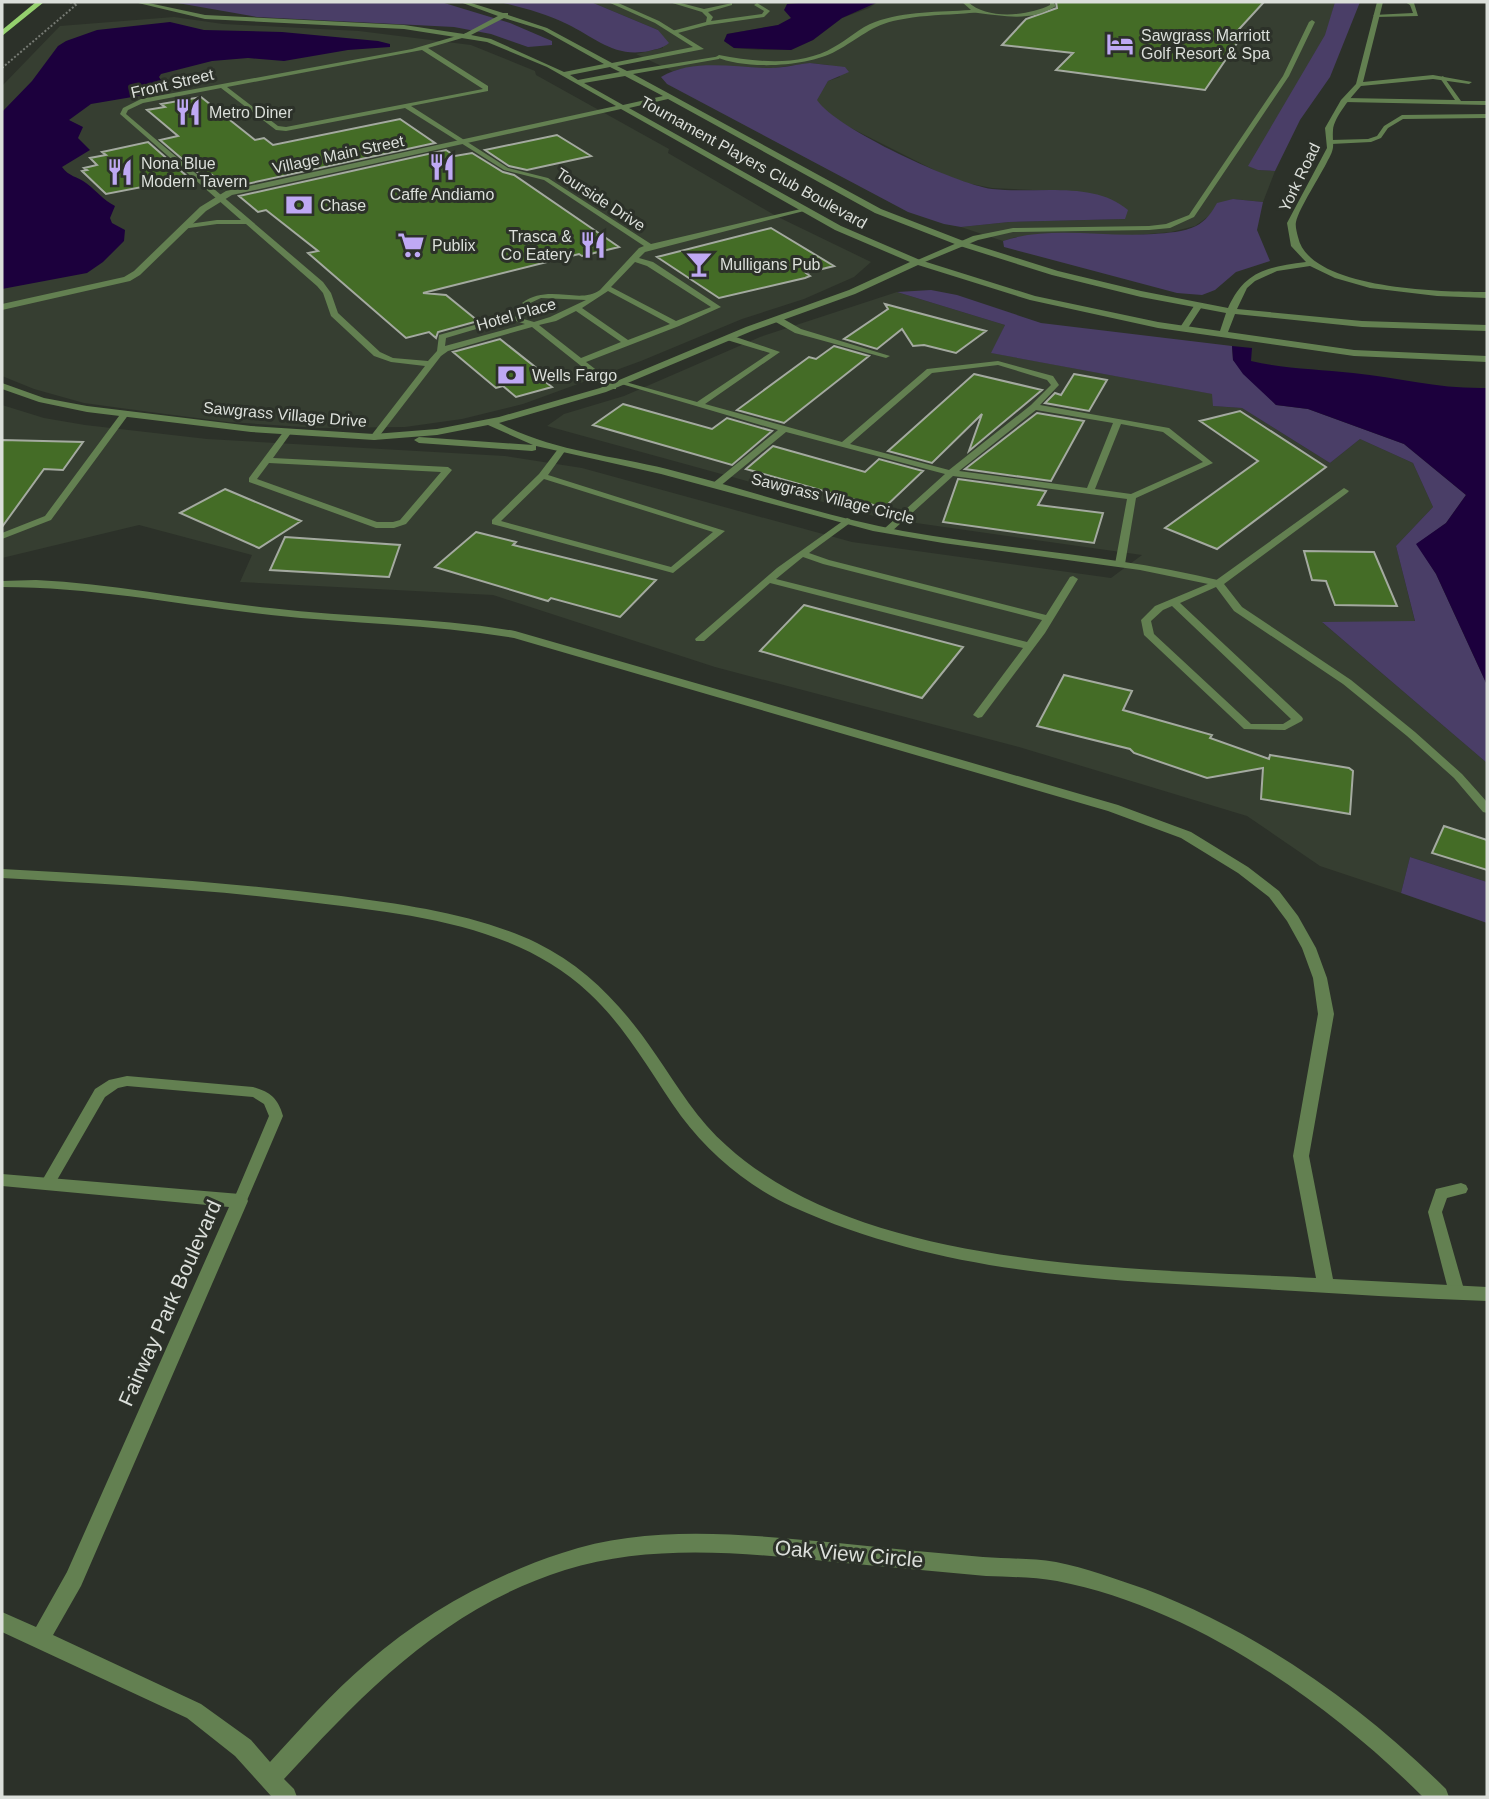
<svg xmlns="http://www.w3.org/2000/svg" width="1489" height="1799" font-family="Arial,sans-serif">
	<rect width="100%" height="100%" fill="#2c3129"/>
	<path fill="#363e31" d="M591,2H810L787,4L792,18L779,25L727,34L724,41L734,48L759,50H791L813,40L842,18L869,8L878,2H1335L1326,35L1258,170L1275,171L1263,202L1233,199L1195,226L1171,232L1125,236L1016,237L1003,241L961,227L1009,222L1125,219L1056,191L992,188L966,183L940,173L843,124L822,108L816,100L828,81L840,77L829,65L810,63L774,68L692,67L672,71L636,54L663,48L658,30Z
		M174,17L223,24L359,31L471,45L535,71L536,75L669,149L668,153L776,216L871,262L854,277L804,299L742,319L641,361L523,404L462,419L405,427L318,428L228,422L150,412L84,403L34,389L2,376V86L60,26Z
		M897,292L1005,325L992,353L1213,394V406L1242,408L1330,463L1360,439L1413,463L1433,507L1396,546L1415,622L1323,623L1487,763V882L1410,857L1401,893L1320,866L1247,816L1019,747L715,667L493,595L240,582L252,555L139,525L2,558V405L44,418L85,425L207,439L505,456L582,468L852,542L1111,578L1142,555L881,518L547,426L564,414L624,396L760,337Z"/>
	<path fill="#4a3e67" d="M172,2H441L510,23L552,41V45L528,47L491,34L454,27L257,17Z
		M499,2H591L658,30L669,43C663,48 657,49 649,51C614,58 596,38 567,24C546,14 521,7 499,2Z
		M1335,2H1360L1330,77L1300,120L1275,171L1258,170L1248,166L1325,35Z
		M810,63L845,67L849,72L828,81L817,100C836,129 956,184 992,189C1035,194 1094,180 1128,210L1125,219L1009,222L961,227L944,224L908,212L667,84L661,77C693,58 735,68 771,68C784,68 797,64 810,63Z
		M1233,199L1263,202L1257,230L1270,261L1236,272L1215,290L1202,295L1177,293L1004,247L1003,241C1050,225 1105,238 1154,234C1167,233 1184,232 1196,226C1206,221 1212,212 1217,203Z
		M931,290L957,295L1041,323L1232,346L1233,360L1276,405L1308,409L1404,444L1466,495L1446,523L1417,544L1436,574L1487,685V763L1322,622L1415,621L1396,546L1433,507L1413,463L1360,439L1330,463L1242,408L1213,406L1212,394L991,353L1005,325L897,292Z
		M1410,857L1487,882V923L1401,893Z"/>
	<path fill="#1c003d" d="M811,2H878L842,18L813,40L791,50L734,48L724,41L727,34L778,25L791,18L784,10L787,4Z
		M170,22L204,30L282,32L378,41L390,44V47L348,50L284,61L248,58L212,61L161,74L159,77L163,83L150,94L91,104L69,120L83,127L78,138L90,150L62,167C69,177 77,176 86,183C97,191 103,200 115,206L110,218L112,223L125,230L124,241L103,262L87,273L2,289V112L32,81L58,46L66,41L97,30Z
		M1232,346L1252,348L1251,361C1285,369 1318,369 1353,373C1400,378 1439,389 1487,388V685L1436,574L1416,544L1446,523L1466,495L1404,444L1308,409L1276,405L1243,374L1233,360Z"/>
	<path fill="#446c26" stroke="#a4aaa0" stroke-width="2" d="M1056,2H1264L1230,39L1239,40L1205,90L1056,70L1073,53L1002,45L1026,19L1057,8Z
		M201,97L255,140L264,138L273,145L400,119L435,143L228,188L211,174L202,176L160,140L178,136L147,110L165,107L161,104Z
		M557,135L591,156L527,170L509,166L485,150Z
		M148,142L189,178L106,194L82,171L87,170L84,168L97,165L90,158L106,155L102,152Z
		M446,150L455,156L472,153L503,172L514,175L619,247L582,256L579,254L423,293L446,295L478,321L438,332L436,338L429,332L406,338L308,253L318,251L266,210L258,212L239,196Z
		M771,228L834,266L806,273L810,276L805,278L719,298L657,257Z
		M885,304L911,311L986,331L956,353L924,345L913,346L902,329L877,349L844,339L888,309Z
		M500,339L544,374L538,376L552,387L516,397L503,386L496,388L453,352Z
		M834,346L869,356L784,423L737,410L809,357L816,359Z
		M974,374L1042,390L969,451L982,414L932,463L888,451Z
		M1074,374L1107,380L1089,411L1045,403L1055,393L1061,395Z
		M623,404L712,429L727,418L772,431L732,465L593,425Z
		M1240,411L1326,467L1217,549L1165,528L1258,461L1200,421Z
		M1037,413L1084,421L1051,481L965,469Z
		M2,440L83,442L63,470L44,469L2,527Z
		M773,446L865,472L879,459L923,471L884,508L746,469Z
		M958,479L1046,491L1038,505L1103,513L1094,543L943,522Z
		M225,489L301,521L259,548L180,513Z
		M476,532L516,542L513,545L656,580L620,617L551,598L548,601L435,567Z
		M285,537L400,545L389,577L270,570Z
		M1304,551L1374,552L1397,606L1335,605L1326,581L1312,580Z
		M804,605L963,647L922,698L760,651Z
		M1064,675L1132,691L1123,710L1212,735L1210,738L1269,759L1270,755L1349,768L1353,771L1350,814L1261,799L1263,768L1207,778L1134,753L1130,749L1037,726Z
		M1444,826L1487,840V870L1432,853Z"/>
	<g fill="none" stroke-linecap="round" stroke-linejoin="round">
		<path stroke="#777b74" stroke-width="2" stroke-dasharray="2 2" stroke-linecap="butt" d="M2,68L77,4L69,2"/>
		<path fill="#638051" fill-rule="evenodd" d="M669,2H677L704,9L732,3V5L708,12L713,17L711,21L762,14L764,11L754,5L757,3L770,11L764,17L708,25L674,34L672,31L706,22L707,17L702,12Z
			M962,2H968C987,20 1028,16 1050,5V2H1053L1056,6C1032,22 1004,16 978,13C971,12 963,14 957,14C937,15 917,16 898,20C871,25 859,39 836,51C808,67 746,70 716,57L719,55C756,62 801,67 834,47C848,40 860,27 875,22C905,11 939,12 971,10Z
			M1405,2L1414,3L1418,16L1376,17L1373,15L1413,13L1410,5Z
			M1312,20L1315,22L1289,76L1194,217L1170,228L1149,230L1013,232L978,240L920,264L913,262L973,236L1013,228L1149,226L1166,224L1189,215L1283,76L1309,22Z
			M467,33L469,36L428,48L488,86V91L411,106L508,168L548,178L651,244L805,208L808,210L645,252L639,258L653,262L721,307L679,326L586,362L616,385V389H610L532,327L448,351L441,356L377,439L374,440L370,437L425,366L391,362L374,356L331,316L323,293L317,286L246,224H217L182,229V225L217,220H241L120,114L123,108L141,99L412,49ZM422,50L483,89L286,127L278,126L227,87ZM221,88L276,130L286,131L405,108L504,170L544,180L644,246L639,248L600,290C579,305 549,283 522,303L526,305L541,298L586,300L550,317L534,322L510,315L439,335L437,351L428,361L393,358L380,352L338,313L331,293L323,282L126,114L128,110L143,103ZM635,262L647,266L711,307L676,321L611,287ZM608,291L670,324L628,340L582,308ZM576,311L621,342L581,358L539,325L556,321ZM510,319L525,324L445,346L446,338Z
			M1443,76L1461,101H1487V105L1345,102L1342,100L1345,98L1455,100L1440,78Z
			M1487,114V118L1403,119L1388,128L1381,138L1371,142L1331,144L1328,142L1331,140L1368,139L1377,136L1384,126L1402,115Z
			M1196,303L1203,305L1186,331H1180L1179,329Z
			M774,317H780L801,329L890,356L886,358L795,333L774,321Z
			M727,336H733L780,352L705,404L842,442L927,369L998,361L1053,376L1059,385L1040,405L1169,428L1213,463L1136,498L1125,564L1120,567L1115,564L1127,499L953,476L891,532H885V528L945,474L786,432L719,487H713V483L778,430L618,383L622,381L697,402L770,353L727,340ZM998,365L1047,380L1051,385L1031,405L949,470L850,444L932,373ZM1036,410L1113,423L1087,488L959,471ZM1121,424L1163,432L1203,462L1131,494L1095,489Z
			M122,412L129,414L51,520L2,539V533L45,516Z
			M287,430L291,433L273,458L448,467L452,470L406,524L394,528H376L249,482V478L284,431ZM269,463L441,472L400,520L393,522H377L257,479Z
			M561,448L565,451L548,475L725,531L673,573L492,524V520L539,474L558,449ZM544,479L713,532L671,567L501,521Z
			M1344,488L1349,491L1347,493L1224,584L1242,607L1351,680L1415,732L1462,774L1487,802V813L1483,812L1454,778L1407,736L1343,684L1234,611L1216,587L1180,603L1302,717L1303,719L1302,721L1285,730L1244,729L1144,635L1141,620L1155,606L1215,581ZM1172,606L1291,719L1283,724H1251L1154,634L1151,621L1163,610Z
			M847,518L850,519V523L809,553L829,560L1046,615L1070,577L1073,576L1078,579L1045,633L982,717L978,718L973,715L1023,648L770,583L704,641H696L695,639L777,568ZM803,557L823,564L1042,620L1027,642L776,579Z
			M127,1076L253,1087C270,1092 278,1098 283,1116L245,1205L240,1207L235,1205L233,1201L269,1116L264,1104L253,1097L127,1086L118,1088L105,1097L53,1187L48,1189L43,1187L41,1183L43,1179L95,1089L109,1080Z
			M1461,1183L1466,1185L1468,1189L1466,1193L1447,1198L1442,1212L1465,1293L1462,1297L1457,1299L1452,1297L1449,1293L1428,1212L1436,1189Z"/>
		<path fill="#638051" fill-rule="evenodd" d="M134,2H144L205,15L404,25L464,34L498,16L460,2H468L503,13H508V15L547,28L612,63L693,47L655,23L608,2H616L659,21L704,49L617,66L627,71L721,56L719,59L633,74L881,209L966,242L1058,271L1141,291L1228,308C1245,270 1268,267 1306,262L1291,246L1287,223L1327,148L1325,128L1341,100L1356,84L1377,2H1383L1363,82L1433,75L1472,82L1469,84L1433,79L1361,86C1352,96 1334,117 1333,130C1332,145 1336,146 1328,160C1321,175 1299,208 1296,222C1295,226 1297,233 1298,237C1309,290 1444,292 1487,292V298L1437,296L1370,288L1335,278L1310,266L1277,271L1255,281L1247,288L1237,309L1362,321L1487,325V331L1362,327L1235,314L1228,332L1354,350L1487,356V362L1354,356L1158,328L1030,300L918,265L855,294L752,331L606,392L499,423C552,451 610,455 667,469C746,489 823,516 903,531C1009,550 1117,555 1222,581L1224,583L1218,586L1140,570L943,543L873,531L661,474L536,446V450L532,451L419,443L414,440L419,437L533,445L488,425L437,435L374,440L251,432L87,412L39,402L2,389V383L44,398L87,406L251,426L374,434L437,429L499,417L600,388L746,327L849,290L910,262L835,230L621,109L232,195L206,211L140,275L130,281L2,310V304L124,277L134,271L200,207L226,191L616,106L547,67L487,42L404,29L205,19ZM504,18L543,30L604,64L564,72L491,39L471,35ZM610,67L620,72L578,80L570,75ZM625,76L663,96L623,105L584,83ZM668,99L875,213L960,246L1052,275L1141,297L1226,313L1220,331L1158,322L1035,296L920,260L841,226L629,108Z
			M36,580C115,584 192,600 270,608C352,618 434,617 515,631L1118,805L1191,832L1248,867L1279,891L1298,916L1316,948L1327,978L1334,1014L1309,1156L1333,1279L1487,1287V1301C1401,1298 1315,1292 1228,1287C1077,1279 933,1270 793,1207C749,1187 710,1155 681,1116C651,1074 627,1028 589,993C515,923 405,914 309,902C207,889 104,884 2,878V869C115,875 228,882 341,896C407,905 476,914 537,943C588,968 625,1009 656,1055C678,1087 698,1121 727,1146C866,1272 1138,1268 1316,1278L1293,1156L1318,1014L1313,978L1302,948L1287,921L1269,897L1238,873L1181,838L1108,811L514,638C433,624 352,624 271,615C179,605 95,587 2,587V581Z
			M2,1174L240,1194L246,1196L248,1201L81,1586L53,1635L201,1704L251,1740L270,1762C301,1728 332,1693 367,1663C423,1614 491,1576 562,1553C650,1523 748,1535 838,1543C887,1548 935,1553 983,1557C1008,1559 1032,1558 1056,1562C1086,1568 1116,1579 1145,1589C1260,1633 1359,1703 1446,1789L1449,1797H1423C1327,1701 1192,1607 1057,1581C1034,1577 1010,1577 986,1576C939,1572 892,1567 845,1563C753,1554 655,1542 565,1570C445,1608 366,1690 284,1779L294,1789L297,1797H272L235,1756L187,1718L2,1632V1612L36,1627L67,1572L229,1207L2,1186Z"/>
		<path fill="#94d06d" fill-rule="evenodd" d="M36,2H44L2,36V30Z"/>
	</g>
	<defs>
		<symbol id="hotel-bare" viewBox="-9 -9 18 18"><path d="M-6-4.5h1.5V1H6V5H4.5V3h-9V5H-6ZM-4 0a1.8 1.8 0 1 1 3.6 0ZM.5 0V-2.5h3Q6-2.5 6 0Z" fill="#bfa9f4" stroke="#2c3129" stroke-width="2.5" paint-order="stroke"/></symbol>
		<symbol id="restaurant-bare" viewBox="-9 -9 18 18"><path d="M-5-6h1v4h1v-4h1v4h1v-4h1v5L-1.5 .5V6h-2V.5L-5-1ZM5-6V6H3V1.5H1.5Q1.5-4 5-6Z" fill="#bfa9f4" stroke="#2c3129" stroke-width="2.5" paint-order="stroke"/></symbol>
		<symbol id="bank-bare" viewBox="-9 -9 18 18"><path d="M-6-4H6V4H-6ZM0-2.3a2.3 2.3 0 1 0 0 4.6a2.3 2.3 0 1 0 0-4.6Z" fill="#bfa9f4" stroke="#2c3129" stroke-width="2.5" paint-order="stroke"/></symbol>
		<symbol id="supermarket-bare" viewBox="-9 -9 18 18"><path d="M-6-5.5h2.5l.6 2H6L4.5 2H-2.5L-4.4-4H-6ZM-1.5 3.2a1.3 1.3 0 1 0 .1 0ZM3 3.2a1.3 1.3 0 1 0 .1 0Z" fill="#bfa9f4" stroke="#2c3129" stroke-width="2.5" paint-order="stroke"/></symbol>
		<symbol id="bar-bare" viewBox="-9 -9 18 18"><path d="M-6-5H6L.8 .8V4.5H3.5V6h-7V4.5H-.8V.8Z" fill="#bfa9f4" stroke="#2c3129" stroke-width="2.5" paint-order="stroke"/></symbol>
	</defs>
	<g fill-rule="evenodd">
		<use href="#hotel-bare" x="1101" y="25" width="38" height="38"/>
		<use href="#restaurant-bare" x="169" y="93" width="38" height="38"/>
		<use href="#restaurant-bare" x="423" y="148" width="38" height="38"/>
		<use href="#restaurant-bare" x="101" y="153" width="38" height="38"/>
		<use href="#bank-bare" x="280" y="186" width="38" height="38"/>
		<use href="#supermarket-bare" x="392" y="226" width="38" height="38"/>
		<use href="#restaurant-bare" x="574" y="226" width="38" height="38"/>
		<use href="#bar-bare" x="680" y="245" width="38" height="38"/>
		<use href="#bank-bare" x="492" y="356" width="38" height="38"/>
	</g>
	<g text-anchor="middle" stroke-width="6" stroke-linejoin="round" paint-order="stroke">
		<g font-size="16" fill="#dbdfda" stroke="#2c3129" text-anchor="start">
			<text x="1141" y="41">Sawgrass Marriott<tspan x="1141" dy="18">Golf Resort &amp; Spa</tspan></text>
			<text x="209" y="118">Metro Diner</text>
			<text x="141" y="169">Nona Blue<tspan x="141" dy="18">Modern Tavern</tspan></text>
			<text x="442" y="200" text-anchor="middle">Caffe Andiamo</text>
			<text x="320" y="211">Chase</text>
			<text x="572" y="242" text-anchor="end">Trasca &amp;<tspan x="572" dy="18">Co Eatery</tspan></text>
			<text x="432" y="251">Publix</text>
			<text x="720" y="270">Mulligans Pub</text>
			<text x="532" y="381">Wells Fargo</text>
		</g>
		<g font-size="16" fill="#dbdfda" stroke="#2c3129">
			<text transform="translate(172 83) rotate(-13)" y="6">Front Street</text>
			<text transform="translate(338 154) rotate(-12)" y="6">Village Main Street</text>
			<text transform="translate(754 162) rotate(29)" y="6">Tournament Players Club Boulevard</text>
			<text transform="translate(1299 177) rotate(-64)" y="6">York Road</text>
			<text transform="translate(601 199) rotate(33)" y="6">Tourside Drive</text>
			<text transform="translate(516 314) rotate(-16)" y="6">Hotel Place</text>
			<text transform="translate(285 414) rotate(5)" y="6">Sawgrass Village Drive</text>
			<text transform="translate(833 498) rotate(14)" y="6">Sawgrass Village Circle</text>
		</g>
		<g font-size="21" fill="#dbdfda" stroke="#2c3129">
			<text transform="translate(170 1303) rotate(-66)" y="7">Fairway Park Boulevard</text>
			<text transform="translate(849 1554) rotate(5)" y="7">Oak View Circle</text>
		</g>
	</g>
	<rect width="1489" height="1799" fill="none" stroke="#dbdfda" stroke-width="7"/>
</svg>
